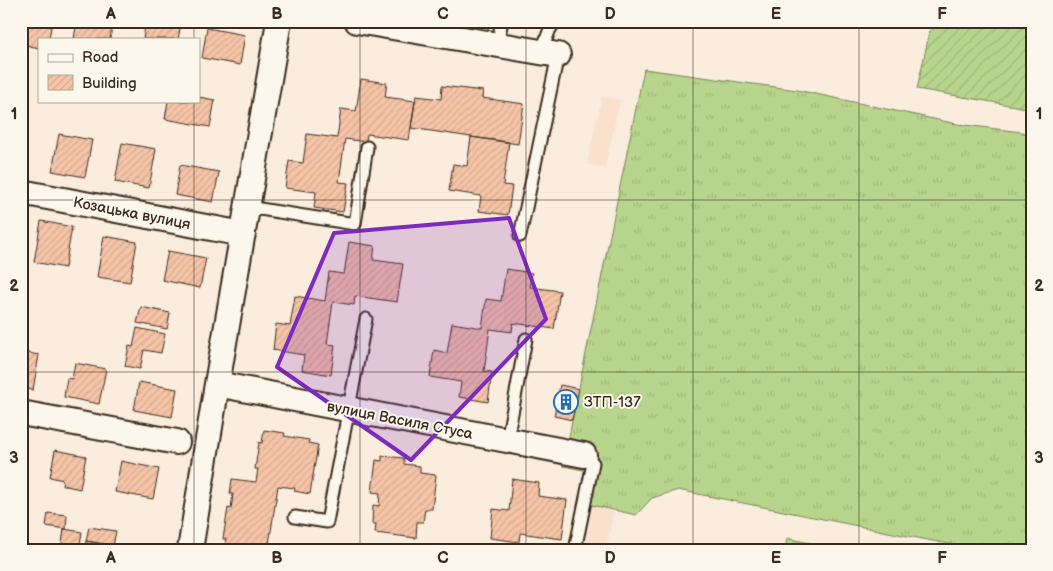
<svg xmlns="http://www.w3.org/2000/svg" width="1053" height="571" font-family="'Balsamiq Sans',sans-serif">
	<defs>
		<pattern id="grass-tufts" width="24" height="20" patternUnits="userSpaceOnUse" patternTransform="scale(1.25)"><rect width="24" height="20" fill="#b8d58d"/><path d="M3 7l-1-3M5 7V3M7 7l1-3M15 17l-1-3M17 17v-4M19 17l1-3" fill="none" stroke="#9fb779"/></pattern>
		<pattern id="garden-furrows" width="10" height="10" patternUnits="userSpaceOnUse" patternTransform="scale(1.25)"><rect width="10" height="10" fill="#b8d58d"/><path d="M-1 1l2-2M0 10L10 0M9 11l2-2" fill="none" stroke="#9fb779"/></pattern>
		<pattern id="building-hatch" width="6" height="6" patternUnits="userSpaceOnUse" patternTransform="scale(1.25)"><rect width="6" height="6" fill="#f6c4a7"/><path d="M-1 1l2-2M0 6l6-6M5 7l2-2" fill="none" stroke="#d4a98f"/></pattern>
	</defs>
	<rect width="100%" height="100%" fill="#faedde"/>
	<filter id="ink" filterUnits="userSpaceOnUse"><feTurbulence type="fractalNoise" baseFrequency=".02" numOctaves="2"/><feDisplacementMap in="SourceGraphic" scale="10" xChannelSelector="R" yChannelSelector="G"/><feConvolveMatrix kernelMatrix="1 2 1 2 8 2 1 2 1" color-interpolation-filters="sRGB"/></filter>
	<g filter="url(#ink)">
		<path fill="#f9e1ce" d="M439,21H494L493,31Z
			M602,96L620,100L605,168L587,164Z
			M591,505L614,510L606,550H583Z"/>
		<path fill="url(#grass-tufts)" stroke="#7a8056" d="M644,69L797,90L957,124L1021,132L1032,135V550H978L678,490L652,498L636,515L587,504L594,472L563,466Z"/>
		<path fill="url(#garden-furrows)" stroke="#7a8056" d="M932,21H1032V109L917,89Z
			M787,538L842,550H785Z"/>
		<path fill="url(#building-hatch)" stroke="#3b2a1e" d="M21,21H52L49,39H39V48L21,44Z
			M77,21H113L110,39H74Z
			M146,21H168L181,24L178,39H143Z
			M207,28L245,35L240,65L202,58Z
			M361,79L387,83L385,97L415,101L409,140L367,134L366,142L345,139L339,182L348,183L343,212L314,208L316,192L285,188L289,161L303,163L307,134L337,138L341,109L356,111Z
			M442,86L483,91L482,98L524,104L518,144L411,128L416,96L441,99Z
			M199,97L215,100L210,127L165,119L168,101H199Z
			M59,134L92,140L85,177L52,171Z
			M471,137L509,142L503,185L512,186L508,215L479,211L481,196L449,191L453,164L467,166Z
			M122,143L156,149L149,188L115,182Z
			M180,165L219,172L213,202L175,195Z
			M41,221L72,227L65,268L34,262Z
			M104,236L137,242L130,282L97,277Z
			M349,242L375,246L373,260L403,264L397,302L355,296L354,305L333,302L327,344L335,345L331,375L302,370L304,355L273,350L276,324L290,326L295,296L325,301L329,272L344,274Z
			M168,251L206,258L200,288L162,280Z
			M506,269L532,273L530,287L560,291L554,329L513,323L512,332L490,329L484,371L492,372L488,402L459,397L461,382L430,377L434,350L447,353L452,323L482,328L486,299L501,301Z
			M141,307L170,313L167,329L137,323Z
			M137,328L165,334L161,353L144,350L140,369L125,366L129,346L133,347Z
			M23,352L39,355L33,390L21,388V358Z
			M75,363L106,369L99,404L64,397L67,378L72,379Z
			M139,382L177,389L172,417L134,410Z
			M560,385L579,389L572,420L554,416Z
			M264,430L285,433L284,436L309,440L308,443L318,445L310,494L294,491L295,488L278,486L268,550H224L226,539H223L228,508L231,509L233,494H230L232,479L256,482L258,469H255L259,442L262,443Z
			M55,450L86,456L80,489L62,485L63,480L50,477Z
			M382,456L404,458V464L420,466V473L436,475L432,509H425L423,522H417L416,538L375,533L376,524H372L373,505L379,506L380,493L372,492L376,460L382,461Z
			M121,461L159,469L153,499L115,492Z
			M512,479L539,483L538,496L567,500L562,539L520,533L519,542L490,538L493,509L509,511Z
			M48,513L67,515L66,529L46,526Z
			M89,527L116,531L113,546L86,541Z
			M64,529L82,532L79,550H61Z
			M86,541L110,545L109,550H85Z"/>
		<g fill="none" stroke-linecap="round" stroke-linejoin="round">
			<defs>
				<path id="lane" d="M497,45L502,21
					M541,52L550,29L556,21
					M247,207L355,224L367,147
					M520,236L558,55
					M507,440L526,339
					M295,517L327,522L366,319
					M575,550L593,463L584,455"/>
				<path id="street" d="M357,21L558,55
					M21,192L243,234
					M217,384L584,455
					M21,413L177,442
					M190,550L217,384L279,21"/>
			</defs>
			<use href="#lane" stroke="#3b2a1e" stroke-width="15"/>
			<use href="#street" stroke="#3b2a1e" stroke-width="28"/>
			<use href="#lane" stroke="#fbf7ec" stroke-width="11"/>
			<use href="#street" stroke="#fbf7ec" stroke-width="24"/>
		</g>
	</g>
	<path fill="#7b2cbf" fill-opacity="0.2" stroke="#7b2cbf" stroke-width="4" stroke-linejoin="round" d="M509,218L546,319L411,460L277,367L334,233Z"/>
	<path fill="none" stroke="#3b2a1e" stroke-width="1" stroke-opacity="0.55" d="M194,21V39M360,21V550M526,21V550M693,21V550M859,21V550M194,101V550M21,200H1032M21,372H1032"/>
	<defs>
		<symbol id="building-ring" viewBox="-11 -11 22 22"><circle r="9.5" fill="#fbf7ec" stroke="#1f6fb2" stroke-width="1.5"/><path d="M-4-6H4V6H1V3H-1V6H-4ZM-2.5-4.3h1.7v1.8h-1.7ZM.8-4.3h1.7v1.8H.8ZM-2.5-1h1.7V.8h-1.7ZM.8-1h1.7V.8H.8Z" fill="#1f6fb2"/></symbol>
	</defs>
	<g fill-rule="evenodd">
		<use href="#building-ring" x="552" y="388" width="28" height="28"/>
	</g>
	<g text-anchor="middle" stroke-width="4" stroke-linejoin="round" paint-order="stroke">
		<g font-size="15" fill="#3b2a1e" stroke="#fbf7ec">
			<text transform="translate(132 213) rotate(11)" y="5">Козацька вулиця</text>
			<text transform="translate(400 420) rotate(11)" y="5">вулиця Василя Стуса</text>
		</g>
		<g font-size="15" fill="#3b2a1e" stroke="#fbf7ec" text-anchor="start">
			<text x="584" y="407">ЗТП-137</text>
		</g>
	</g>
	<rect width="1053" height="571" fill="none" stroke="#fbf7ec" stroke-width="55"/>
	<rect x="38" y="38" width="162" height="65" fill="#fbf7ec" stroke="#aea59a"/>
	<rect x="48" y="54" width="25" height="8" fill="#fbf7ec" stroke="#aea59a"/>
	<text x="82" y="62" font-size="15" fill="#3b2a1e">Road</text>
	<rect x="48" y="75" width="25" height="15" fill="url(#building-hatch)" stroke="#aea59a"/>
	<text x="82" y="88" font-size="15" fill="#3b2a1e">Building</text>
	<rect x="28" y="28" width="998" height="516" fill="none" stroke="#3b2a1e" stroke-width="2"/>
	<g font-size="16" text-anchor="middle" font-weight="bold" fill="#3b2a1e">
		<text x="111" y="19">A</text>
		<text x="277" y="19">B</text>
		<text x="443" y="19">C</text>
		<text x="610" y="19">D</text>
		<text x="776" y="19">E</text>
		<text x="942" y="19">F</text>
		<text x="14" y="119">1</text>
		<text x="1039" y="119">1</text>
		<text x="14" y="291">2</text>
		<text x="1039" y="291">2</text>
		<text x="14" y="463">3</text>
		<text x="1039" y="463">3</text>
		<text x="111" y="563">A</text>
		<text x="277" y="563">B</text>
		<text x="443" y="563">C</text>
		<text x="610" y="563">D</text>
		<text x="776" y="563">E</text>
		<text x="942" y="563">F</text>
	</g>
</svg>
